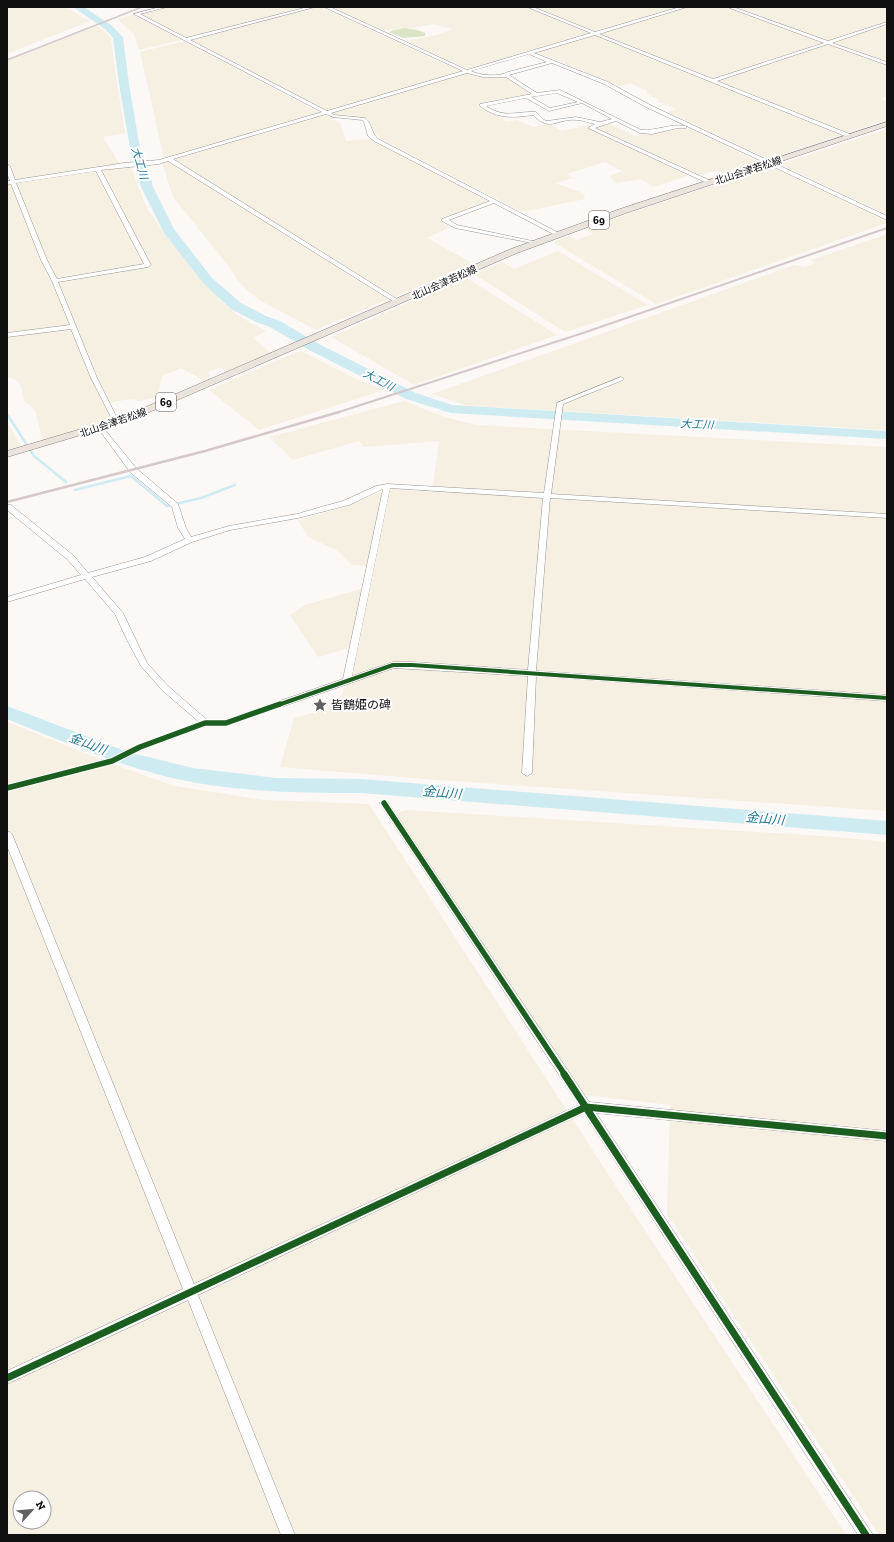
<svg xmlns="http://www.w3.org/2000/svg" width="894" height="1542" font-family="'Zilla Slab','Noto Sans JP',serif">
	<rect width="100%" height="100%" fill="#fbf8f5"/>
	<path fill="#f6f0e3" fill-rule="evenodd" d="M7,7H64L90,21L7,54Z
		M167,7H321L458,70L486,78H506L533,94L499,99L478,105L507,121L517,120L533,127L549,124L562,131L583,126L595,127L608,123L635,136L689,128L758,162L723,173L712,171L702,175L696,173L654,187L641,179L616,183L609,176L622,171L605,162L567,174L573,178L555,183L583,193L585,199L522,212L389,144L374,133L368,119L334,115L141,14Z
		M331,7H887V97L882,99L887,102V120L768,159L668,112L675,109L657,101L659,100L647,94V91L630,83L619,86L532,50L468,69L405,41L437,35L453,29L433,24L413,28L394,29L385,31Z
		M134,14L182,40L139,50L134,34L118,20V19Z
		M96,26L107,33L111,39L114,63L125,133L103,137L122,168H131L147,208L166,236L213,290L219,300L242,318L266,331L254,338L270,353L231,371L219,368L208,372L210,377L203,380L181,368L162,376L157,397L139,401L133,399L124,400L105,404L112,421L43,441L35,410L24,401L21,387L18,381L7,377V60Z
		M184,41L320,113L164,159L140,52Z
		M324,115L340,123L346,141L372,139L488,201L439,220L450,227L427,238L472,263L395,297L173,160Z
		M887,129V215L780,164Z
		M168,161L388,299L316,330L259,300L247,290L236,278L231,269L173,197L162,163Z
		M771,166L887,221V223L656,304L553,242L569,236L576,240L593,234L586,228Z
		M887,234V430L491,407L465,405L432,394L794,265L804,267L815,263L811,260Z
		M558,251L648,305L565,332L474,274L502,262L514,269Z
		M465,277L557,335L414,385L331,337Z
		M297,352H303L356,379L384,390L259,430L209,390Z
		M404,401L444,417L476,425L887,447V811L425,779L280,767L294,718L338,706L359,645L318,657L290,615L305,605L364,588L367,566L352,565L336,550L308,537L298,520L346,507L375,494L393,489L432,492L439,441L364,447L359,441L293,460L269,437Z
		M7,422L21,446L7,450Z
		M7,722L105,761L174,786L264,800L369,804L602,1165L846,1535H7ZM20,1498H44V1522H20Z
		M407,810L837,837L887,842V1535H879L667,1214L670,1105L584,1095L395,819L397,813Z"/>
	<path fill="#dbe4c6" d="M405,28L417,30L425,33V36L403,38L389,32L394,30Z"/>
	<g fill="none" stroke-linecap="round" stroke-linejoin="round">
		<path stroke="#ceebf2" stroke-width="2.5" d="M7,414L34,456L66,482
			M75,490L131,476L167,506L201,498L235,485"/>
		<path fill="#ceebf2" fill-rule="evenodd" d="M73,7H84L111,25L123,37L129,84L141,154L152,181V185L174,229L212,278L241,303L266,316L280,321L319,344L416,393L452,405L887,431V439L451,413L406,399L309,350L270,327L256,322L231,309L204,284L164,233L140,185V181L131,154L119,84L113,38L105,29Z
			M7,706L128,752L193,768L276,778L361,779L887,821V835L361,793C295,793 228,792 164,776C110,762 59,740 7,719Z"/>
		<defs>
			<path id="minor" d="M160,7H167L140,14L186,38L308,7H315L190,40L327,111L463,71L324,7H330L467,70L591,33L527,7H533L595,32L680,7H687L599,34L713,79L824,43L727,7H733L828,41L887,22V24L832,43L887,62V65L828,44L717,81L852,135V137L850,138L595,35L534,53L608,82L650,105L887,216V220L646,107L604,84L552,63L509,75L537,93L560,90L641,130C657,131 671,123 686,126V128H678L652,134L640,133L616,121L595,128L711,181V183H707L588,128L595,124C589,123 583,120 577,120C556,118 551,133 533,115C513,118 497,119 480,106V104L532,94L506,77H483L467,73L331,113L334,115L365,118C372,123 371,133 378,139L559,233V235H555L494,203L449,220L457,225L537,242V244L455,228L442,221V219L490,201L374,141L368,136L364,122L362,120L333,117L326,114L173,159L400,301V303H396L168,161L159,164L101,170L151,265L148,267L58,282L97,378L119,422L118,423H114L91,378L71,329L7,337V333L70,325L52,281L41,260L11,184L7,185V181H10L7,173V164L10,166L15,180L124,163L159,160L322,112L134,14ZM529,54L547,62L508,72C499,77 481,76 471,71ZM557,93L578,102L550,108L531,97ZM526,98L549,111L582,103L612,119L600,122L576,117L547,121L544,120L536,112C516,111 505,119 486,106ZM96,171L144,264L57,279L47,260L16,183Z
				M621,377L624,379L623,380L563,404L551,494L887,514V518L550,498L536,671L887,695V701L536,676L532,773L527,776L522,773L528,676L394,668L229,725L206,726L143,749L115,763L7,791V785L109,759L137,745L199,722L162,690L141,666L127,640L115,614L85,579L7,602V597L81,575L68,560L7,510V505H11L74,556L88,573L145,557L185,539L178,528L172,507L130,472L98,428V426H102L136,468L178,504L186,528L191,537L229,526L297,514L321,507L343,501L376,486L387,484L544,493L557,403ZM390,488L543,498L528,670L412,662H393L352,676ZM383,489L343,679L225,720H207L168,686L147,663L123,613L92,577L151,561L192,542L230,530L298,518L349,505Z
				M384,800L387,801L589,1102L887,1131V1141L596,1113L873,1535H858L584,1113L198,1295L295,1535H281L188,1300L7,1384V1371L183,1289L7,846V831L10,832L12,834L194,1284L579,1105L381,805L379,803L381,801Z"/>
			<path id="primary" d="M887,122V126L626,213L517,253L131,420L7,457V451L125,416L511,249L620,209Z"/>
		</defs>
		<use href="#minor" stroke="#959493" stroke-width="1"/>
		<use href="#primary" stroke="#838180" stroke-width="1"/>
		<use href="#minor" fill="#fefefe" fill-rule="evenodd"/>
		<use href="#primary" fill="#ebe4dc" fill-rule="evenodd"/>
		<path stroke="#d6c7ca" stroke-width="1.5" d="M7,60L142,7"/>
		<path stroke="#d6c7ca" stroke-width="2" d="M336,413L580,334L887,228"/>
		<path stroke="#d6c7ca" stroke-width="2.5" d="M7,502L205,451L339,412"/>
		<defs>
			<path id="cycleway-far2" d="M278,705L393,665H412L887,698"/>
			<path id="cycleway-far1" d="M7,788L112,761L140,747L205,723H226L280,704
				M384,803L565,1075"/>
			<path id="cycleway" d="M564,1074L866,1535
				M7,1378L586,1107L887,1136"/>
		</defs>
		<use href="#cycleway-far2" stroke="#fff" stroke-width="6"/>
		<use href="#cycleway-far1" stroke="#fff" stroke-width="8"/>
		<use href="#cycleway" stroke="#fff" stroke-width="10"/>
		<use href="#cycleway-far2" stroke="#1b5e20" stroke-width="4"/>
		<use href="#cycleway-far1" stroke="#1b5e20" stroke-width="5.5"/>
		<use href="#cycleway" stroke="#1b5e20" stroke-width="7"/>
	</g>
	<defs>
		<symbol id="sight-bare" viewBox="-9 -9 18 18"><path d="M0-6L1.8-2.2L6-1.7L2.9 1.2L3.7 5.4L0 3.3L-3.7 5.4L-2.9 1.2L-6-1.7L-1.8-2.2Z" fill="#626160" stroke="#fff" stroke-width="2.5" paint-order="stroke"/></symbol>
	</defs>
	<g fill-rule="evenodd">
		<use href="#sight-bare" x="310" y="695" width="20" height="20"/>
	</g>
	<g text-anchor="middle" stroke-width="4" stroke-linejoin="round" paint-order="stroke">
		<g font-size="10" fill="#0f0f0f" stroke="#fff">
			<text transform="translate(748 170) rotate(-18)" y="4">北山会津若松線</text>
			<text transform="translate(444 282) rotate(-24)" y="4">北山会津若松線</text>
			<text transform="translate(113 422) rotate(-19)" y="4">北山会津若松線</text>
		</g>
		<g font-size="11" font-style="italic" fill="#247695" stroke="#fff">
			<text transform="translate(140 163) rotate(74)" y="4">大工川</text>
			<text transform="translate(379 380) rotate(28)" y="4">大工川</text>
			<text transform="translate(697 424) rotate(3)" y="4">大工川</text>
		</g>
		<g fill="#fff" stroke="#575757" stroke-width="1">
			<rect x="589" y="211" width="20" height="18" rx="3"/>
			<rect x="156" y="393" width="20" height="18" rx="3"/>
		</g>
		<g font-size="11" font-weight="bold" fill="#0f0f0f">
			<text x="599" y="224">69</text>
			<text x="166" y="406">69</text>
		</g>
		<g font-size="12" fill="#0f0f0f" stroke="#fff" text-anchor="start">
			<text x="331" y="709">皆鶴姫の碑</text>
		</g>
		<g font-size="13" font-style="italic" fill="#247695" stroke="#fff">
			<text transform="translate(88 743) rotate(21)" y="5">金山川</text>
			<text transform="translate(442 792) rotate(5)" y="5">金山川</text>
			<text transform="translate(765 818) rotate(5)" y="5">金山川</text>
		</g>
	</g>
	<rect width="894" height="1542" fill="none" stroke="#0f0f0f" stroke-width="16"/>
	<g transform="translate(32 1510) rotate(63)"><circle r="19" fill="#ffffff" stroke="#9f9f9f"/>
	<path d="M0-3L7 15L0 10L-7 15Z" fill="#626160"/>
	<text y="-6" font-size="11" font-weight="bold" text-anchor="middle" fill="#0f0f0f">N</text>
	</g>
</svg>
